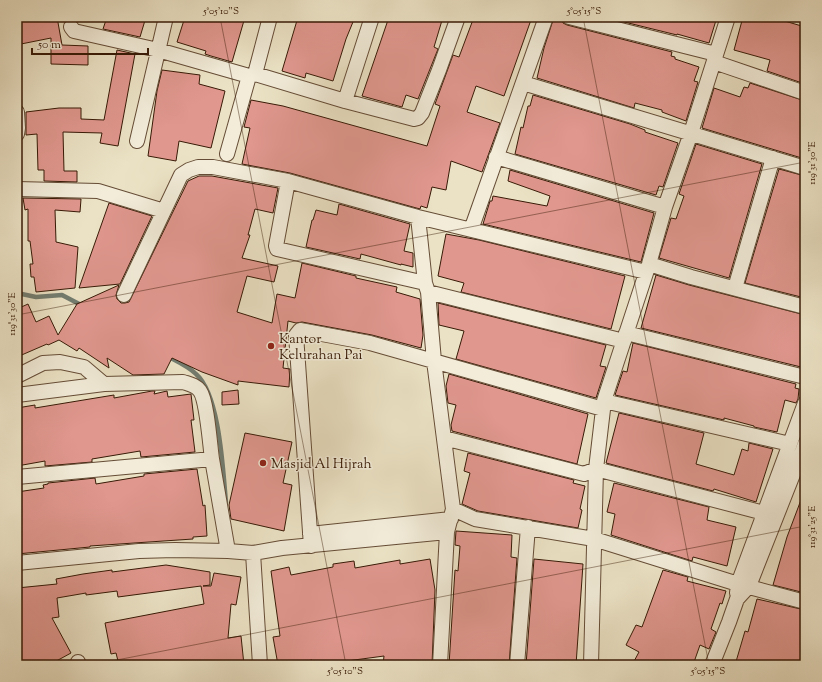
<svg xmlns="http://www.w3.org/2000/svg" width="822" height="682" font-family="'Sorts Mill Goudy',serif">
	<rect width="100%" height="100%" fill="#ebe2c5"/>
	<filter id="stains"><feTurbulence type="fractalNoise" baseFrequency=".005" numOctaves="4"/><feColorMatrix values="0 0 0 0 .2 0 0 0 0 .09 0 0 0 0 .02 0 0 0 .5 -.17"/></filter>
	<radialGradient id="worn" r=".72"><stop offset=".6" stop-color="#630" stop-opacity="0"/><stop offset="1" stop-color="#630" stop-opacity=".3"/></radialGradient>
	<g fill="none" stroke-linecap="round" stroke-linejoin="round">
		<path stroke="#727c6f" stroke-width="4.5" d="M17,293L36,297L62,295L83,306
			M167,356C176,361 188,366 196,374C220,395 223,471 226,503"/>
	</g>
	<path fill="#e0978e" stroke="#381a06" d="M17,17H57L62,45L88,46V65L51,64V38L21,44L17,25Z
		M107,17H146L140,37L103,29Z
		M185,17H245L232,62L211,56L205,54L206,51L177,42Z
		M298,17H355L346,39L333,81L306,73L305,78L282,71Z
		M389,17H443L434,47L438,49L418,99L406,95L402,107L362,96Z
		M474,17H532L504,96L476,86L467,112L500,123L482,172L451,161L446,190L432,187L427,208L421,206L420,209L290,173L242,164L250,128L244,127L251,100L283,106L427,146L440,106L435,104L453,55L459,57Z
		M554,17H561L563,23L567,25L672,52L671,56L675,57V59L699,67L694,81L698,82L686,121L662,112V110L635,103L634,108L537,78L544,48Z
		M604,17H717L709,43L677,34V35Z
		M743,17H771L805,27V84L767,71L770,60L734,50Z
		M117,50L135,54L118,146L100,143L102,133L63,132L64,171H77V182L44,181V170H38L37,134L26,135V112L59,108H81V119L104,120Z
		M162,70L200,75L199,84L225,91L211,148L179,141L176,161L148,156L157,91Z
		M750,83L805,101V159L702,128L714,88L740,97L744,87L748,88Z
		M533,95L630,124L645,130V132L678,143L663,187L659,186L656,195L515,154L521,127L523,128L528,106H530Z
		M696,144L762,164L729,278L659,258L671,218L676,219L684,196L679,194Z
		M779,169L805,176V298L745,283Z
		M510,170L654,213L641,262L483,224L490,201H492L493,196L547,206L550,196L508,181Z
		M199,176H212L278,188L273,213L255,209L248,235H250L242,258L278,266L274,282L247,276L237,312L272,323L277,294L295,298L302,263L356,276V278L397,287L396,292L420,299L423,335L421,348L372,335L302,322L296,323L288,321L283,368L290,369L289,387L238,381V385L202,372L172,358L164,374L133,375L107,358L109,368L79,348L77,351L59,340L48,345L47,344L17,357V309L28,304L36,322L49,316L58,335L77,304L119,285L116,295L117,299L121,303H125L129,302L188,181Z
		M23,198L81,199L80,212L55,210L56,242L78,247L75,288L36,292L34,277H31L30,264H33L30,241H28V209L25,210Z
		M109,203L152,216L120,284L79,288Z
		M339,204L410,224L404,251L413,253V267L401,264V265L361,254L360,259L306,247L312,220H313L316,210L337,215Z
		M446,234L479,240L625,276L611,329L461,292L464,283L438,276Z
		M656,275L689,285L805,315V351L801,367L641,328Z
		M438,303L606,345L600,366L606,367L596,398L456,359L464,331L439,325Z
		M633,343L796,384L795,388L799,389L798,399L796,403L785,400L777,432L754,427V426L724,418V420L615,395L623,371L627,372Z
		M449,374L588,414L577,464L452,431L451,425L456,405L448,403L446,386Z
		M238,390L239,404L222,405V392Z
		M152,391H155L154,394L167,391L168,397L191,394L194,420H191L195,452L141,457L140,451L92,459V462L45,466V461L17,466V408L35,405V408L114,395V398Z
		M619,413L704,433L696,464L734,475L742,449L748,451L749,443L773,449L756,502L714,489L713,491L606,463Z
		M245,433L292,442L283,483L292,485L284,531L231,519L229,505Z
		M468,453L574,480L573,483L585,486L580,509L582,510L578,528L478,511L462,504L470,473L464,471Z
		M197,469L203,506L205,505L207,536L193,537V539L90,546V547L17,554V492L44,488L43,485L48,484V483L95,478L96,484L144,476V474Z
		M614,483L709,507L707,520L736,527L727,566L693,557L692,561L611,535L615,514L607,512Z
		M804,492H805V593L773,585L787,537Z
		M456,531L512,535L511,557L517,558L509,665H449L455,570L458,571L460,546L455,545Z
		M430,559L435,590L432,665H383L384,656L332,663V662L313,665L312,660L286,665H278L273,637L280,636L271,571L289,567L291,575L333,567V564L354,561L355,568L400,560V564Z
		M534,559L583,564L576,665H526Z
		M166,565L210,572V585L203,586H211L214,573L241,577L236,605L231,604L228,638L241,636L244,665H119L116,653L111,654L105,623L204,604L201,586L118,597L117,591L86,595V593L57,598L59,617L52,618L71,653L49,665H17V588L57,584L56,579L83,574L112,570V572Z
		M663,570L688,577L687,581L726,591L722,604L720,603L711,629L716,632L709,649L700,645L693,665H632L639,652L626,645L636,625L642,627Z
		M757,599L805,610V665H735L745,631L748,632Z"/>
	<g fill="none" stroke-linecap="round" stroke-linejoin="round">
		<defs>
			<path id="minor" d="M569,17L716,54
				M71,27L74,31L158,50L249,76L255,74L345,101L414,119L418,118L422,113L439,70L458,17
				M714,62L805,93
				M255,74L270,17
				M523,83L805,168
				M345,101L372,17
				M17,112L18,128L17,134
				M137,141L166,17
				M227,154L249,76
				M496,157L665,207
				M288,181L276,246L277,249L425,283
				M17,189L98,191L164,211
				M418,217L425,283L428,292L434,361L453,509L447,532L440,665
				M471,230L546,17
				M649,264L691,277L805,307
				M735,288L773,158
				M428,292L624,341
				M124,295L181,175L189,170L198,167H213L288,181L418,217L646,272
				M626,333L805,377
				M17,376L43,363L60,362L84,367L104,384
				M17,395L104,384L183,382C189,384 196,385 200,391C207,401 210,445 212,459
				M604,401L790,444
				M444,438L584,474L596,469L764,513
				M17,477L212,459L228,551
				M453,509L475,519L594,539L738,584L805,602
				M310,534L451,519
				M311,546L296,335L300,330L370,343L603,409
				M253,553L260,665
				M17,563L139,551L175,550L228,551L253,553L282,548L447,532
				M737,593L738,584L805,403
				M78,662V665
				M517,665L528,527
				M591,665L596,469L604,401L649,264L665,207L691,133L728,17
				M712,665L729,622L737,599L749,586L805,444"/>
		</defs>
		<use href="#minor" stroke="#654c36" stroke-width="16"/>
		<use href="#minor" stroke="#f2ecd9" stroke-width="14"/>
	</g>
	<path fill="none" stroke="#381a06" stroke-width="1" stroke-opacity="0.45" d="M220,17L346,665M583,17L709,665M17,315L805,162M91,665L805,526"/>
	<g fill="#8f2418" stroke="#f2ecd9" stroke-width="1.5">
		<circle cx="271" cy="346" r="4"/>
		<circle cx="263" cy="463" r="4"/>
	</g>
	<g text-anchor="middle" stroke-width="3" stroke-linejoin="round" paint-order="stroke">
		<g font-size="14" fill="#381a06" stroke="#f2ecd9" text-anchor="start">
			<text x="279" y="343">Kantor<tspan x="279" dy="16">Kelurahan Pai</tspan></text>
			<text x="271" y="468">Masjid Al Hijrah</text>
		</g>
	</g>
	<rect width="822" height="682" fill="none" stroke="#ebe2c5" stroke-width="44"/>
	<path d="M32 48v6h116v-6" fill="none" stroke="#381a06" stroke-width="2"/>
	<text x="38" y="48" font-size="12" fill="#381a06" stroke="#f2ecd9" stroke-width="3" paint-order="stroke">50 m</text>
	<rect x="22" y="22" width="778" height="638" fill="none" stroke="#381a06" stroke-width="1.5"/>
	<g font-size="10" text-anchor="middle" fill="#381a06">
		<text x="221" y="14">5°05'10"S</text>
		<text x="584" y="14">5°05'15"S</text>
		<text transform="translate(811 163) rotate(-90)" y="4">119°31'30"E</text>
		<text transform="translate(11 314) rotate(-90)" y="4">119°31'30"E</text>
		<text transform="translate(811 527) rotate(-90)" y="4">119°31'25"E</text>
		<text x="345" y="674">5°05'10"S</text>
		<text x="708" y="674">5°05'15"S</text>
	</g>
	<rect width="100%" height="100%" filter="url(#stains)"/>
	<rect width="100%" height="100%" fill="url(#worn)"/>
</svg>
